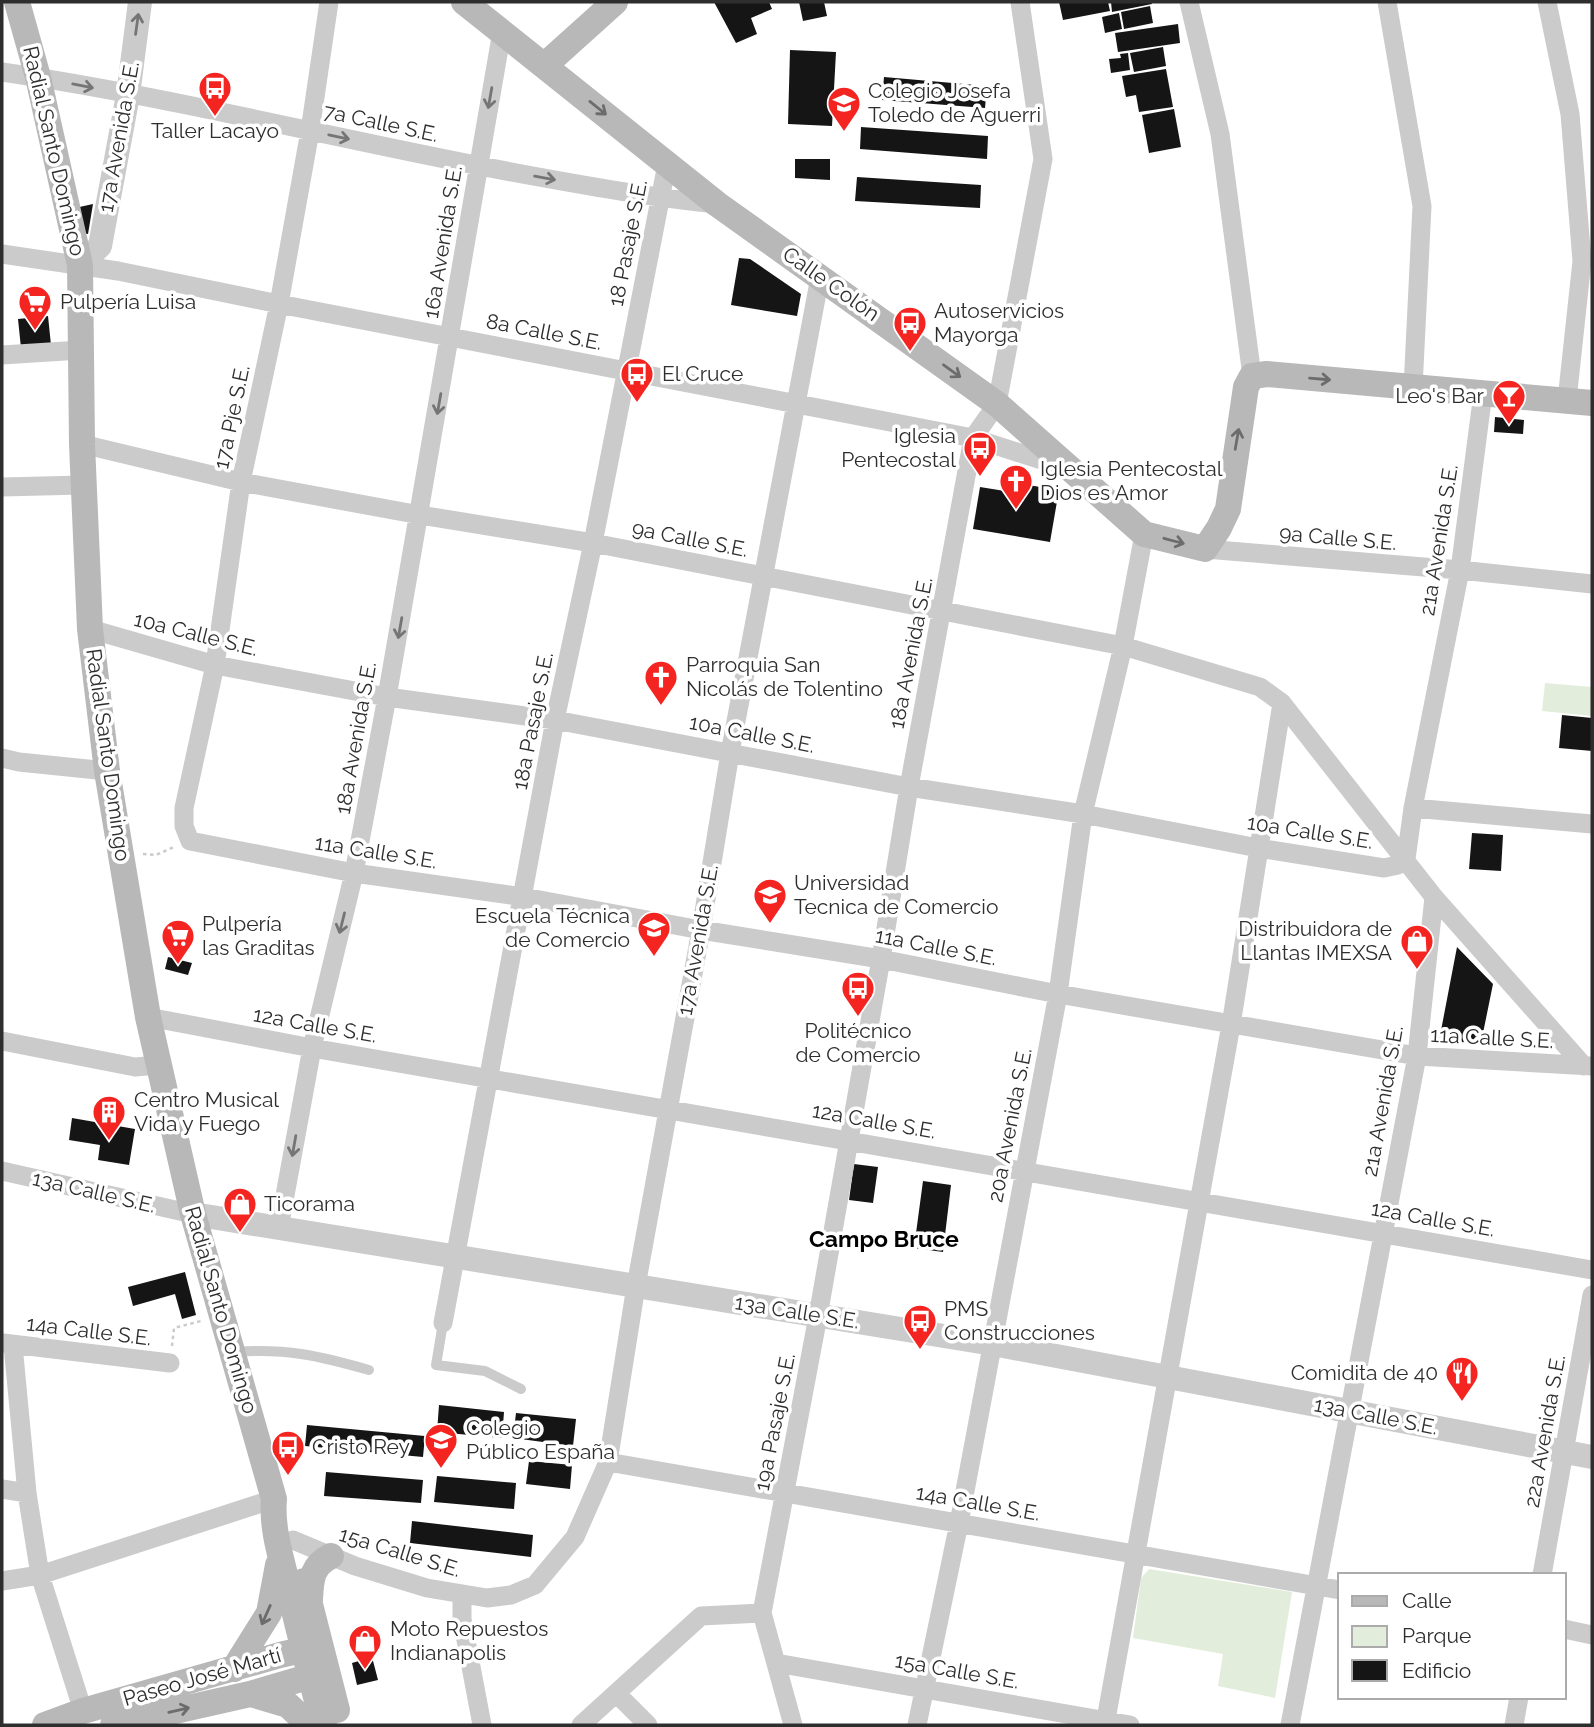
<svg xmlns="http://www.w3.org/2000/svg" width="1594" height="1727" font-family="Raleway,sans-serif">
	<rect width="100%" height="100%" fill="#fff"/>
	<path fill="#e3eddb" d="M1545,683L1592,687V716L1542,711Z
		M1149,1569L1292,1592L1275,1698L1218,1686L1223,1654L1133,1638L1141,1578Z"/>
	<path fill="#151515" d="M714,2H769L772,9L751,18L757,34L736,43Z
		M799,2H824L827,16L803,21Z
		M1059,2H1108L1110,11L1063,20Z
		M1111,2H1151L1152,4L1112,12Z
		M1150,6L1153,23L1124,29L1121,12Z
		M1119,13L1122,29L1105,33L1102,17Z
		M1178,24L1180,43L1118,52L1115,33Z
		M1163,47L1166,66L1134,72L1130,53Z
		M790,50L836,52L832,126L788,124Z
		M1128,53L1130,70L1111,73L1109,59L1121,58L1120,54Z
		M1166,69L1173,107L1139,112L1136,95L1126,97L1122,76Z
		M884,77L987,86L985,108L882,100Z
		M1174,109L1181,147L1149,153L1142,115Z
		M861,127L988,136L987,159L860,149Z
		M795,159H830V180L795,178Z
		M857,177L981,185L980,208L855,201Z
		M93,204L88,234L80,233L75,208Z
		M739,258L750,259L801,294L797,316L731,305Z
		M48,316L51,345L21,348L18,319Z
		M1495,417L1524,420L1523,434L1494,432Z
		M1028,485L1059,490L1050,542L973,529L980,487L1017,493Z
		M1562,715L1592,718V751L1559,748Z
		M1472,833L1503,835L1501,871L1469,869Z
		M1457,947L1493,984L1481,1043L1439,1041Z
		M168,957L192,963L188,975L165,969Z
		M72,1118L135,1129L129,1165L98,1160L100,1145L69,1140Z
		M854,1164L878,1167L873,1203L849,1200Z
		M923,1181L951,1185L943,1252L914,1248Z
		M185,1272L196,1315L182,1319L175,1294L133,1306L128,1287Z
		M439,1405L504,1412L502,1438L437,1432Z
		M516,1413L576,1419L573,1446L513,1438Z
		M307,1425L425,1436L423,1457L305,1446Z
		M529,1461L572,1465L570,1489L526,1484Z
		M326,1472L423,1480L421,1503L324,1496Z
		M437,1476L516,1483L514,1509L434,1502Z
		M412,1521L533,1535L531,1557L410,1543Z
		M372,1657L378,1680L357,1685L352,1663Z"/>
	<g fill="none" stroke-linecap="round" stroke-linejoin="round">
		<path stroke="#cbcbcb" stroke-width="2.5" stroke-dasharray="3.5 3.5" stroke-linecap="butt" d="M143,854L156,855L174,847
			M172,1346L174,1328L201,1321"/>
		<path stroke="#cbcbcb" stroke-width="10" d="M443,1323L436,1365L485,1371L521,1389
			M234,1352C286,1348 320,1356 369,1370"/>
		<path stroke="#cbcbcb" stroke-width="19" d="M329,2L310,131L279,304L241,482L215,665L184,808V826L190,841L354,873L524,897L701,930L881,959L1058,994L1417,1056L1592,1066
			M1189,2L1220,134L1252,376
			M1387,2L1422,206L1413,388
			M1547,2L1570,114L1582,261L1567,400
			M2,72C180,98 356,144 533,176C594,187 655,198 717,204
			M2,254L118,271L279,304L973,438L1060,466
			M2,355L81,350
			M82,444L241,482L420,515L593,543L1123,646L1260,687L1282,703L1434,897L1584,1066
			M2,487L83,485
			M1205,549L1460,570L1592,584
			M90,629L215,665L387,697L555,720L909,787L1083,814L1258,848L1384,868L1398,865L1406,859L1413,808L1460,570L1483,393
			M2,758L19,762L107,771
			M1413,808L1592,824
			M148,1017L312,1048L1592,1270
			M2,1041L135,1067L158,1065
			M2,1171L193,1214
			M279,1228L312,1048L354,873L387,697L502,31
			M443,1323L555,720L593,543L667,164
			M3,1343L170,1363
			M13,1345L27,1493L40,1575L83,1711
			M608,1462L1340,1590
			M2,1489L27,1493
			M293,1540L355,1566L427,1588L487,1598L511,1595L535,1585L575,1537L608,1462L636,1286L701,930L730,753L820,277
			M1542,1575L1592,1295
			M2,1581L40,1575L274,1499
			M462,1595V1619L482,1725
			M1564,1629L1592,1635
			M776,1663L1130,1725
			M617,1694L648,1725
			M581,1725L701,1616L762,1613
			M793,1725L762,1613L818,1316L881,959L909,787L973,438L997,404L1043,159L1020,2
			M917,1725L959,1523L1058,994L1083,814L1123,646L1144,534
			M1105,1725L1231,1025L1282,703
			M1290,1725L1417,1056L1434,897
			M1514,1725L1519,1697"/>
		<path stroke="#cbcbcb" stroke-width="24" d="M80,265L100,246L128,95L140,2
			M193,1214L993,1344L1592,1457"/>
		<path stroke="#b8b8b8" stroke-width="26" d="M17,2L38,77L80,265L82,444L90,629L107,771L148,1017L193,1214L274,1499C271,1530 283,1564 290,1594C301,1638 311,1682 324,1725
			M464,2L717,204L997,404L1144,534L1205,549L1219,528L1228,509L1246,387L1252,376L1267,374L1592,403
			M545,65L615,2
			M304,1581L337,1710
			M310,1600C311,1580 311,1566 331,1556
			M234,1669L269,1613L278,1565
			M251,1694L288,1705L309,1725
			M45,1725L83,1711L280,1655L319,1646
			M113,1725L250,1694L325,1672"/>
	</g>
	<defs><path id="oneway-shaft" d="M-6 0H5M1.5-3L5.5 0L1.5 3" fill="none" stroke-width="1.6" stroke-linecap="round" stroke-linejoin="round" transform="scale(1.75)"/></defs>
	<g stroke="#757575">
		<use href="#oneway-shaft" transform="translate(137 24) rotate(-82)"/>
		<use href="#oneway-shaft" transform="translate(83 86) rotate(11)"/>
		<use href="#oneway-shaft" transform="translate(490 98) rotate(100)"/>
		<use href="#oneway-shaft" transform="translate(339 137) rotate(12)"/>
		<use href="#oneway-shaft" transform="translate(545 178) rotate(10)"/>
		<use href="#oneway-shaft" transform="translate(439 404) rotate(100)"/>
		<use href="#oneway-shaft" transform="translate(400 628) rotate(100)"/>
		<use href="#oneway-shaft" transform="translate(342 923) rotate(104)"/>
		<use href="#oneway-shaft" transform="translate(294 1146) rotate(100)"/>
	</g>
	<g stroke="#6c6c6c">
		<use href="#oneway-shaft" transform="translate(598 108) rotate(39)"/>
		<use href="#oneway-shaft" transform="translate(952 371) rotate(36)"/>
		<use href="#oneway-shaft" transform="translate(1320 379) rotate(5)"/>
		<use href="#oneway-shaft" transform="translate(1237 439) rotate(-80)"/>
		<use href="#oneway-shaft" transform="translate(1174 541) rotate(15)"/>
		<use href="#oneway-shaft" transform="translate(266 1615) rotate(114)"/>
		<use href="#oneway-shaft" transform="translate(179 1710) rotate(-13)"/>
	</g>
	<defs>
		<symbol id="bus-pin" viewBox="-11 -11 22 30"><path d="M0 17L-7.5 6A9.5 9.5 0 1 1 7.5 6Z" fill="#f42521" stroke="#fff"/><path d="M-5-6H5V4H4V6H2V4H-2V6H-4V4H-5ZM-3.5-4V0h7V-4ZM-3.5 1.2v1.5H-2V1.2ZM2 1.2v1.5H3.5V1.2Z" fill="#fff"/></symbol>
		<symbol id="university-pin" viewBox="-11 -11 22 30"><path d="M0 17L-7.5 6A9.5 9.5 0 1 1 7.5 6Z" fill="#f42521" stroke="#fff"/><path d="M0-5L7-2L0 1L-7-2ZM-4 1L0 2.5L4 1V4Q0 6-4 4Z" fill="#fff"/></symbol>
		<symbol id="supermarket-pin" viewBox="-11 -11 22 30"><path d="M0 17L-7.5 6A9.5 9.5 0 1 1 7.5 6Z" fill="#f42521" stroke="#fff"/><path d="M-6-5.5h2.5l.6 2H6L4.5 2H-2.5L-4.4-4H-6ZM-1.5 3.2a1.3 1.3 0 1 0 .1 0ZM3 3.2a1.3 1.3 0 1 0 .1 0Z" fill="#fff"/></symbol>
		<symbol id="bar-pin" viewBox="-11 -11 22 30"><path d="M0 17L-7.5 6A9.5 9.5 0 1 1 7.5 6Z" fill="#f42521" stroke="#fff"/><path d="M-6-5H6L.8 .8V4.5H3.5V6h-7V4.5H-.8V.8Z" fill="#fff"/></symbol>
		<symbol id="church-pin" viewBox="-11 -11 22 30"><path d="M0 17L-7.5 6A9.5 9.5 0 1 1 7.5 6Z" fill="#f42521" stroke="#fff"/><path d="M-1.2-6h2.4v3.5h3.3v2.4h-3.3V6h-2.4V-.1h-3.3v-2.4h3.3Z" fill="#fff"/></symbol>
		<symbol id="school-pin" viewBox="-11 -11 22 30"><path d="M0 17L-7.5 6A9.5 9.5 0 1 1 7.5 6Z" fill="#f42521" stroke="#fff"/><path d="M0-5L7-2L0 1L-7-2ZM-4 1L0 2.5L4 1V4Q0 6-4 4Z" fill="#fff"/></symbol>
		<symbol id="shop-pin" viewBox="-11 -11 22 30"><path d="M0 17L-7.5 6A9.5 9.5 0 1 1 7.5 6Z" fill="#f42521" stroke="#fff"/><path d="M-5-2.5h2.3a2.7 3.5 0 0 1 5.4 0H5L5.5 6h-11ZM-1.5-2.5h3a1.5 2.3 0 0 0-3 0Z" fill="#fff"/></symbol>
		<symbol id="building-pin" viewBox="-11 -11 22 30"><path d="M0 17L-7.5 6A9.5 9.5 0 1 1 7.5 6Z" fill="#f42521" stroke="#fff"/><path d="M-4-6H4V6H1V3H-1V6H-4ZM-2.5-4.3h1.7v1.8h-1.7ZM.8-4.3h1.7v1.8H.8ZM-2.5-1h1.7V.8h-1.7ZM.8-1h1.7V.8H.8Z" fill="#fff"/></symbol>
		<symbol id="restaurant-pin" viewBox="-11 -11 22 30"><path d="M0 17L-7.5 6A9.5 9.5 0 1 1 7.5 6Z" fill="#f42521" stroke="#fff"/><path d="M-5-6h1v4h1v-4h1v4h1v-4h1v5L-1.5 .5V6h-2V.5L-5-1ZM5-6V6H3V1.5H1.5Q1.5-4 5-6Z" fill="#fff"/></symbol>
	</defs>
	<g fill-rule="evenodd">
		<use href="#bus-pin" x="196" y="69" width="38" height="52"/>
		<use href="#university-pin" x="825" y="84" width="38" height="52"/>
		<use href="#supermarket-pin" x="16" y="283" width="38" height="52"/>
		<use href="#bus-pin" x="891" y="304" width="38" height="52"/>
		<use href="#bus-pin" x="618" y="355" width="38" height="52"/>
		<use href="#bar-pin" x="1490" y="377" width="38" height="52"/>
		<use href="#bus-pin" x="961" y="429" width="38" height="52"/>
		<use href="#church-pin" x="997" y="462" width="38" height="52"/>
		<use href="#church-pin" x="642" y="658" width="38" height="52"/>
		<use href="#university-pin" x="751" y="876" width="38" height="52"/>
		<use href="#school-pin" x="635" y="909" width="38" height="52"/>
		<use href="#supermarket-pin" x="159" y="917" width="38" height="52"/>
		<use href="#shop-pin" x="1398" y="922" width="38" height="52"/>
		<use href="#bus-pin" x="839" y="969" width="38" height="52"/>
		<use href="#building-pin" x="90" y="1093" width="38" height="52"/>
		<use href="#shop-pin" x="221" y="1185" width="38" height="52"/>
		<use href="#bus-pin" x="901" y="1302" width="38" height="52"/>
		<use href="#restaurant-pin" x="1443" y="1354" width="38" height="52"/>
		<use href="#school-pin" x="422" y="1421" width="38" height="52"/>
		<use href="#bus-pin" x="269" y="1428" width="38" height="52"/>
		<use href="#shop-pin" x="346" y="1622" width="38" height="52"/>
	</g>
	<g text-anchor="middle" stroke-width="7" stroke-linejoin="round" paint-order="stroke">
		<g font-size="21" fill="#2e2e2e" stroke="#fff" text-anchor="start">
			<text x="868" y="98">Colegio Josefa<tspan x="868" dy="24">Toledo de Aguerri</tspan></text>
			<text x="215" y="138" text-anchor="middle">Taller Lacayo</text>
			<text x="60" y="309">Pulpería Luisa</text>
			<text x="934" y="318">Autoservicios<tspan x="934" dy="24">Mayorga</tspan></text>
			<text x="662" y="381">El Cruce</text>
			<text x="1484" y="403" text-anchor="end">Leo's Bar</text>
			<text x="956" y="443" text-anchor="end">Iglesia<tspan x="956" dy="24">Pentecostal</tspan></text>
			<text x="1040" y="476">Iglesia Pentecostal<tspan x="1040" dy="24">Dios es Amor</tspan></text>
			<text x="686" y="672">Parroquia San<tspan x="686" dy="24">Nicolás de Tolentino</tspan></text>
			<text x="794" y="890">Universidad<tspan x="794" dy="24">Tecnica de Comercio</tspan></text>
			<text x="630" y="923" text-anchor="end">Escuela Técnica<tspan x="630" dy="24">de Comercio</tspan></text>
			<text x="202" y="931">Pulpería<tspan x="202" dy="24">las Graditas</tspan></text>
			<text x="1392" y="936" text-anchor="end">Distribuidora de<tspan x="1392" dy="24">Llantas IMEXSA</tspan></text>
			<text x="858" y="1038" text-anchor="middle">Politécnico<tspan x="858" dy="24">de Comercio</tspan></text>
			<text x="134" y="1107">Centro Musical<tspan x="134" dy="24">Vida y Fuego</tspan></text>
			<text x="264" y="1211">Ticorama</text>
			<text x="944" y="1316">PMS<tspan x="944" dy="24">Construcciones</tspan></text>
			<text x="1438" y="1380" text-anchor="end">Comidita de 40</text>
			<text x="466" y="1435">Colegio<tspan x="466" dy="24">Público España</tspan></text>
			<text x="312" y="1454">Cristo Rey</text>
			<text x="390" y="1636">Moto Repuestos<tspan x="390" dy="24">Indianapolis</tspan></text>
		</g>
		<g font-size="21" fill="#2e2e2e" stroke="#fff">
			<text transform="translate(381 123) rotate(12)" y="7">7a Calle S.E.</text>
			<text transform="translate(119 137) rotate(-80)" y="7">17a Avenida S.E.</text>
			<text transform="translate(54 151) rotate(77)" y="7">Radial Santo Domingo</text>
			<text transform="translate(443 242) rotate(-81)" y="7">16a Avenida S.E.</text>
			<text transform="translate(628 243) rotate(-79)" y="7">18 Pasaje S.E.</text>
			<text transform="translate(831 284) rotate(35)" y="7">Calle Colón</text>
			<text transform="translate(544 332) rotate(11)" y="7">8a Calle S.E.</text>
			<text transform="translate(232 417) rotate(-78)" y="7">17a Pje S.E.</text>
			<text transform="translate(1338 538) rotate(5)" y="7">9a Calle S.E.</text>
			<text transform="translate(690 539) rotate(11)" y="7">9a Calle S.E.</text>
			<text transform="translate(1439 540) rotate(-81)" y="7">21a Avenida S.E.</text>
			<text transform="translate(196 634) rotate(14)" y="7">10a Calle S.E.</text>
			<text transform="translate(911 653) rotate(-79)" y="7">18a Avenida S.E.</text>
			<text transform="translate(533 721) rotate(-79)" y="7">18a Pasaje S.E.</text>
			<text transform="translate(752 734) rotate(11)" y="7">10a Calle S.E.</text>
			<text transform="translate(356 738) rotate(-80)" y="7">18a Avenida S.E.</text>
			<text transform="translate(108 755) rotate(82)" y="7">Radial Santo Domingo</text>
			<text transform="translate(1310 832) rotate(9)" y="7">10a Calle S.E.</text>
			<text transform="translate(376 852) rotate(9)" y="7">11a Calle S.E.</text>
			<text transform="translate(698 940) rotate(-80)" y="7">17a Avenida S.E.</text>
			<text transform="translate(936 947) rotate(11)" y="7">11a Calle S.E.</text>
			<text transform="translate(315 1025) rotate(10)" y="7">12a Calle S.E.</text>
			<text transform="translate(1492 1038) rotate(3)" y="7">11a Calle S.E.</text>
			<text transform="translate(1383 1101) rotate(-80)" y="7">21a Avenida S.E.</text>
			<text transform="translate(874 1121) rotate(10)" y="7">12a Calle S.E.</text>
			<text transform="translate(1010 1125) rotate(-79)" y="7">20a Avenida S.E.</text>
			<text transform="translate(94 1192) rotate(13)" y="7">13a Calle S.E.</text>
			<text transform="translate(1433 1219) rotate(10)" y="7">12a Calle S.E.</text>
			<text transform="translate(221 1310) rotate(74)" y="7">Radial Santo Domingo</text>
			<text transform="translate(797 1312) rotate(9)" y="7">13a Calle S.E.</text>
			<text transform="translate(89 1331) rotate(7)" y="7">14a Calle S.E.</text>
			<text transform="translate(1376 1416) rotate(11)" y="7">13a Calle S.E.</text>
			<text transform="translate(775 1422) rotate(-79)" y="7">19a Pasaje S.E.</text>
			<text transform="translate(1545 1431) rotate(-80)" y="7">22a Avenida S.E.</text>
			<text transform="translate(978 1503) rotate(10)" y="7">14a Calle S.E.</text>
			<text transform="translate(400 1552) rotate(17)" y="7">15a Calle S.E.</text>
			<text transform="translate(957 1671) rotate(10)" y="7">15a Calle S.E.</text>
			<text transform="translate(202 1677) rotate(-16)" y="7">Paseo José Martí</text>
		</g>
		<g font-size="23" font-weight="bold" fill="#000" stroke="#fff">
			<text x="884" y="1247">Campo Bruce</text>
		</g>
	</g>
	<rect width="1594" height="1727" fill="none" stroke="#2e2e2e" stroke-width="7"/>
	<rect x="1338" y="1573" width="228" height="126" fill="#ffffff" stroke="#ababab" stroke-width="2"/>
	<rect x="1352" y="1596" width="35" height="10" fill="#b8b8b8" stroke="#ababab" stroke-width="2"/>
	<text x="1402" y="1608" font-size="21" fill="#2e2e2e">Calle</text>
	<rect x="1352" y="1626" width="35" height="21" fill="#e3eddb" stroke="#ababab" stroke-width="2"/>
	<text x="1402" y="1643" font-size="21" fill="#2e2e2e">Parque</text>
	<rect x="1352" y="1660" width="35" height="21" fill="#151515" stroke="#ababab" stroke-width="2"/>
	<text x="1402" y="1678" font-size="21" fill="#2e2e2e">Edificio</text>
</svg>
